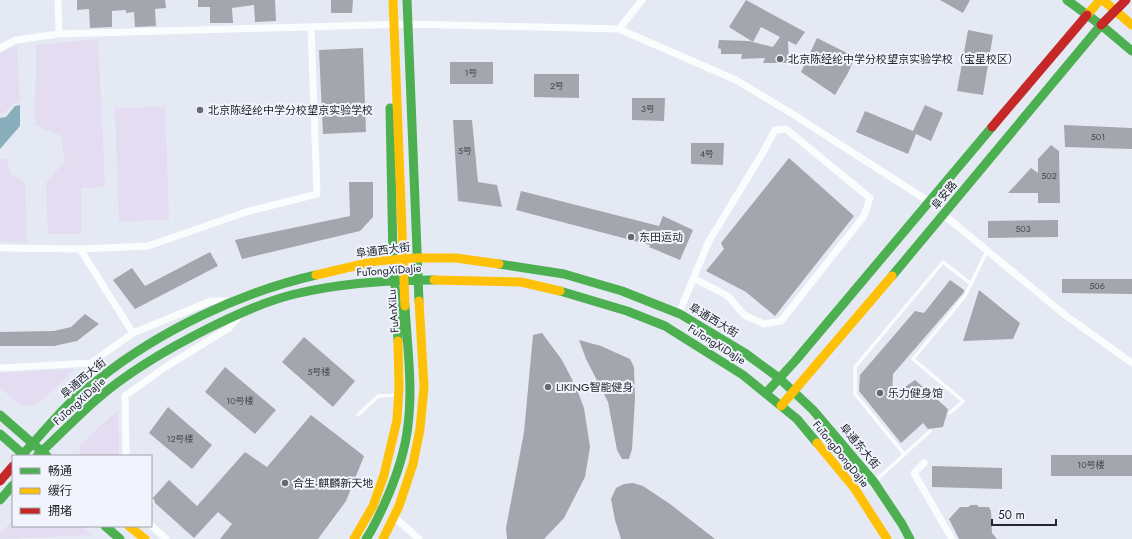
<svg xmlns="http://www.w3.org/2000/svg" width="1132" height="539" font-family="Jost,'Noto Sans SC',sans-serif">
	<rect width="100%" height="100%" fill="#e4e9f4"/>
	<path fill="#e4dcf0" d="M98,39L105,187L81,188V234H48L46,183L65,161L61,136L35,125L36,45Z
		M17,45L20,102C8,105 9,112 0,114V54Z
		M165,107L169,220L119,221L115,108Z
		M0,159H6L11,174L25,182L27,243L0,241Z
		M75,369L37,405L22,406L0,388V373Z
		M118,410L119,456H80L79,446Z
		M13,520V526H81L92,535L0,539V534Z"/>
	<path fill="#89aebb" d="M20,105V126L0,149V118L6,117L15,106Z"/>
	<path fill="#a4a6ae" d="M77,0H165L166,8L155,9L156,26L135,27L134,12L126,13V10L112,11V27L90,28L89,9L77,10Z
		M198,0H275L276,21L255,22L254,5L232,8L233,23H210V7H198Z
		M331,0H353L352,13H331Z
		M746,0L805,32L796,45L788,41L789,63H763L765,58L741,59L742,54H721V49L718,48L719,40L749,41L773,47L780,37L761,27L753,42L729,27Z
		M940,0H970L963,13Z
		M968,30L993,35L983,95L957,91Z
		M817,38L855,57L848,73L835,95L801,72Z
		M363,48L366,132L323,134L319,50Z
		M450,62H493V84H450Z
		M534,74H579V98L534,97Z
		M632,98H665L664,121L632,120Z
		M925,105L943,113L931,141L916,134L908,154L856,132L865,111L913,131Z
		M453,120H472L478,182L497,185L502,207L458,201Z
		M1064,125L1132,128V149L1065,147Z
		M691,143H724L723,165L691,164Z
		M1051,145L1059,151L1060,203H1038V193H1008L1031,168L1038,173V159Z
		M789,158L854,216L775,316L746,292L706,271L724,249L721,243Z
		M349,182H373V217L360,231L242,259L235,240L350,216Z
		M521,191L659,226L663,216L693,230L680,260L649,247L650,245L516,210Z
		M1058,220V237L988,238V221Z
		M210,252L218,266L135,309L113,280L132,268L145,286Z
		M1062,279H1132V294L1062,293Z
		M950,280L964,290V292L893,374L892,396L915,380L948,409L943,427L928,429L923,423L901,443L859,391L860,375L915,311L924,313Z
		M979,290L1020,323L1013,339L963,341Z
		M85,314L99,324L77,341L54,346H0V332L54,331L71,327Z
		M542,333L562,360L576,387L584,408L590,447L585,477L564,518L544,539H507L506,528L524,432L533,335Z
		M304,337L355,381L333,407L282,362Z
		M579,340L601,346L630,359L634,367L635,399L632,449L629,459H622L617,450L608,402L586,359Z
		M225,367L276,410L255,434L205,392Z
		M168,407L212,445L192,469L149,433Z
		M311,415L364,456L346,501L318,539H220L232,524L218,512L194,538L155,503L154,499H152L169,480L197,506L245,452L267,467Z
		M1051,455H1132V476H1051Z
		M932,466L1002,468V489L932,487Z
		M633,483L643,486L670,504L715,539H621L615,520L611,499L616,488L624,484Z
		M971,505H977L979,507H989L991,511L992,533L997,539H959L949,519L960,507H968Z"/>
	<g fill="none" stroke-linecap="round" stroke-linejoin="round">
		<path stroke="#fbfcfd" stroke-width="3.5" d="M950,413L963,401L913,359L965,296L987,251
			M358,415L378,396L398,395
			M904,454L855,394V367L943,262L971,284
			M875,481L930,431
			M151,503L152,502"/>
		<path stroke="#fbfcfd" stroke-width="7" d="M58,0L59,34
			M619,29L736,80L794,115L928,201
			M0,48L16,40L59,34L408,24L619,29L642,0
			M944,215L1065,315L1132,363
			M0,248L80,249L148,246L246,212L317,194L311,27
			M80,249L133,333
			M679,313L709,241L762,154L775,130L786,129L870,198L864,216L781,321L764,324L744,315L728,296L693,278
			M0,368L91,363L133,333L211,301H229
			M126,456L125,396L164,368L229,328L239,316
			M924,463L914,473L952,539
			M394,517L419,539
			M151,525L166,539"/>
		<path stroke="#4caf50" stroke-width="9" d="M407,0L419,301
			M1067,0L1101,25L1132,51
			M390,108L393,260L397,310L398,341
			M499,264L564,274L622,291L680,314L745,353L779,378L813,410L874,482L902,524L910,539
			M892,276L1101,25
			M560,291L627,311L665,326L743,375L797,419L817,443
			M766,393L796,360L992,127
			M0,415L47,456
			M0,434L25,456
			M21,456C39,437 56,416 75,398C82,391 91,385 99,379C159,331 241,292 316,275
			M37,456C57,437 76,418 96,400C130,370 171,347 211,327C238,314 266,301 295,294C340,283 388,280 434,280
			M0,500L13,485
			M105,526L120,539
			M366,539C373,529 378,518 383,507C395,481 405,453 408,425C413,385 407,345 405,306"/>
		<path stroke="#ffc107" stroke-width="9" d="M393,0L405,306
			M1103,0L1132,25
			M1087,15L1100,0
			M316,275L376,261L417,258H456L499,264
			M434,280L521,282L560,291
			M781,406L892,276
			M817,443L855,489L887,539
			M129,526L145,539
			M354,539L373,506L384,475L397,420L399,387L398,341
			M383,539L399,506L413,464L420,429L424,387L419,301"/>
		<path stroke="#c62828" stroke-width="9" d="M1101,25L1126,0
			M992,127L1087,15
			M0,481L13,466"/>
	</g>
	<g fill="#676a73" stroke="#f1f4fc" stroke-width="1.5">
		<circle cx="780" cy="59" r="4"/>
		<circle cx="200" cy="110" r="4"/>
		<circle cx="631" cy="237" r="4"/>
		<circle cx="548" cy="387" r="4"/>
		<circle cx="880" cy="393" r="4"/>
		<circle cx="285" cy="483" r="4"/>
	</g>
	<g text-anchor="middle" stroke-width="4" stroke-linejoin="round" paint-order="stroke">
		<g font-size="9" fill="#43464d">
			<text x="471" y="76">1号</text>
			<text x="557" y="89">2号</text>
			<text x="648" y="112">3号</text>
			<text x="1098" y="140">501</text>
			<text x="465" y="154">5号</text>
			<text x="707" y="157">4号</text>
			<text x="1049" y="179">502</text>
			<text x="1023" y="232">503</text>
			<text x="1097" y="289">506</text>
			<text x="319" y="375">5号楼</text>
			<text x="240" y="404">10号楼</text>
			<text x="180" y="442">12号楼</text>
			<text x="1091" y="468">10号楼</text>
		</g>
		<g font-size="11" fill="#23262d" stroke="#f1f4fc" text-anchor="start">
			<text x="788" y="63">北京陈经纶中学分校望京实验学校（宝星校区）</text>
			<text x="208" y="114">北京陈经纶中学分校望京实验学校</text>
			<text x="639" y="241">东田运动</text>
			<text x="556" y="391">LIKING智能健身</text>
			<text x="888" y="397">乐力健身馆</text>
			<text x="293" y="487">合生·麒麟新天地</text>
		</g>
		<g font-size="11" fill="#23262d" stroke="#f1f4fc">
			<text transform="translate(944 195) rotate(-50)" y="4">阜安路</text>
			<text transform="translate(383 250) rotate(-7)" y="4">阜通西大街</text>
			<text transform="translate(389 270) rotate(-4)" y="4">FuTongXiDaJie</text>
			<text transform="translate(393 311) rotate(-94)" y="4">FuAnXiLu</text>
			<text transform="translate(714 320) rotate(31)" y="4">阜通西大街</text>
			<text transform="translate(717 344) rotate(32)" y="4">FuTongXiDaJie</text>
			<text transform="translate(83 378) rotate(-40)" y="4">阜通西大街</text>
			<text transform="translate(79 401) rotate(-42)" y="4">FuTongXiDaJie</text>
			<text transform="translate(860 446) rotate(50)" y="4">阜通东大街</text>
			<text transform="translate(841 454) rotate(51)" y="4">FuTongDongDaJie</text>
		</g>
	</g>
	<rect x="12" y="455" width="140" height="72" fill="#f1f4fc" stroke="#9fa2a9"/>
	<rect x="20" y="468" width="20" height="6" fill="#4caf50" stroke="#9fa2a9"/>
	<text x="48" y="475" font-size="12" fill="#23262d">畅通</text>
	<rect x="20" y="488" width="20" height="6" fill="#ffc107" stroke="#9fa2a9"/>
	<text x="48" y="495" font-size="12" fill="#23262d">缓行</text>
	<rect x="20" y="508" width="20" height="6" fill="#c62828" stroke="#9fa2a9"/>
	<text x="48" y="515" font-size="12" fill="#23262d">拥堵</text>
	<path d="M992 519v6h64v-6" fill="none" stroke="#23262d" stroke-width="2"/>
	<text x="998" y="519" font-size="12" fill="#23262d" stroke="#f1f4fc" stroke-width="3" paint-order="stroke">50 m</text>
</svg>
